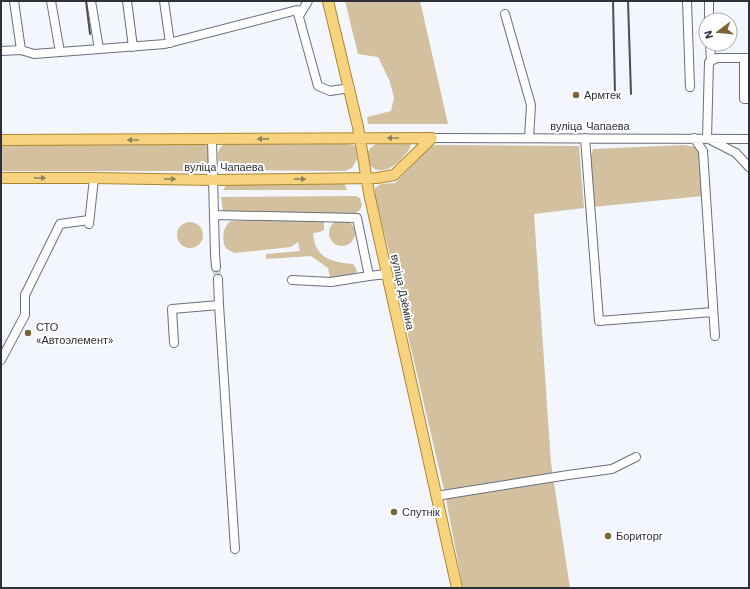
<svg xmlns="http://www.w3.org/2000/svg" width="750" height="589" font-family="'Work Sans',sans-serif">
	<rect width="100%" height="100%" fill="#f3f6fd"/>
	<path fill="#d2c09e" d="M345,1H420L448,124H368L367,117L391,111L394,98L390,82L378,57L358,54Z
		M411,142C412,148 406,153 402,158C374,189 354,152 377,144C387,140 401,143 411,142Z
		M229,143L349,144L355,146L357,159L352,168L345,171L225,170L221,168C216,158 216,145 229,143Z
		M1,144H203L208,146C210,150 210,154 209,158C209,173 200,170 189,171H1Z
		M434,145L579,146L584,208L534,214L551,463L570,588H463L445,494L403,314L397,283L375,196V188L381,184L395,183L429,149Z
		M684,145L696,147L702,152L703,196L593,207L591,156L593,149Z
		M344,183L347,190H223L227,184Z
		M356,196L360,198L362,206L359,211L353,214L223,213L221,197Z
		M321,220L324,222V230L320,232L313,233C315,259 332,262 353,264C357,269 358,271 354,275L330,278L328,268L311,256L266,259V254L300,251L298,242L291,247L234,253C231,251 228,250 226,248C221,240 223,225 231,221Z
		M329 233a13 13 0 1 1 26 0a13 13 0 1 1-26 0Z
		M177 235a13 13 0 1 1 26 0a13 13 0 1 1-26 0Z"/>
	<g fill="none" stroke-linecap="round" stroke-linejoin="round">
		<path stroke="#cccfd6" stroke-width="8" stroke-dasharray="8 4" stroke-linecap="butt" d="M216,267L218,279"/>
		<defs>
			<path id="minor" d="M14,1L21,50
				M51,1L60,52
				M91,1L99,49
				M127,1L133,47
				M164,1L170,43
				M687,1L690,87
				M709,1V20
				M505,14L531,105L529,138
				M299,16L308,1
				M710,44L711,61
				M1,51L21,50L34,54L165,44L297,10L318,86L330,91L350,88
				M744,58V99H749
				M749,58H717L709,62L707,138L736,153L749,167
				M432,138L749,139
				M585,138L599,321L713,312
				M694,138L703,151L715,336
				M212,140L215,254L216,267
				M214,215L357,218L369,276L331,282L292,280
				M89,224L94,178
				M369,276L387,274
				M219,305L235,549
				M174,343L172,309L219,305L218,279
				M1,360L25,315V295L60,224L89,220
				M436,496L568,475L612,469L636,457"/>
			<path id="major" d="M328,1L358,127L369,193L457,588
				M1,140L432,138
				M1,178H94L213,180L377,178L394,175L432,138"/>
		</defs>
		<use href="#minor" stroke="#686f7e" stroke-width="10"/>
		<use href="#major" stroke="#ad872f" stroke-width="12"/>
		<use href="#minor" stroke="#fff" stroke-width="8"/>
		<use href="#major" stroke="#f7d37f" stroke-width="10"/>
		<path stroke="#4b4e55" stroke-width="2" d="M86,1L90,34
			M613,1L615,94
			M628,1L631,94"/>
	</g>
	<defs><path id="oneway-solid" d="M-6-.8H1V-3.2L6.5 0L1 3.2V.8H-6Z"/></defs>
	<g fill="#92825c">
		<use href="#oneway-solid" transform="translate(393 138) rotate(180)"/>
		<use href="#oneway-solid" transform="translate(263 139) rotate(179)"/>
		<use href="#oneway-solid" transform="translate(133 140) rotate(180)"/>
		<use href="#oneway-solid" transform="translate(40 178)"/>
		<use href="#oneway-solid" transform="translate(170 179) rotate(1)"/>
		<use href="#oneway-solid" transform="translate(300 179) rotate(-1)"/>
	</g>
	<g fill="#7c6435" stroke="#fff" stroke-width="1.5">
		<circle cx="576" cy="95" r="4"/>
		<circle cx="28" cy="333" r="4"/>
		<circle cx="394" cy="512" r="4"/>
		<circle cx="608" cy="536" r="4"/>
	</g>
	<g text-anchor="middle" stroke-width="4" stroke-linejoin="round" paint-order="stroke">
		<g font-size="11" fill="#2e3138" stroke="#fff" text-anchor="start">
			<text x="584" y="99">Армтек</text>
			<text x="36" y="331">СТО<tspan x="36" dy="13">«Автоэлемент»</tspan></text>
			<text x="402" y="516">Спутнік</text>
			<text x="616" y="540">Бориторг</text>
		</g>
		<g font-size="11" fill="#2e3138" stroke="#fff">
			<text x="590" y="130">вуліца Чапаева</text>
			<text x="224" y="171">вуліца Чапаева</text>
			<text transform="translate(403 292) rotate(78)" y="4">вуліца Дзёміна</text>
		</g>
	</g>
	<rect width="750" height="589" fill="none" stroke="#2e3138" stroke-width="4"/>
	<g transform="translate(718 32) rotate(254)"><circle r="19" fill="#ffffff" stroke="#abadaf"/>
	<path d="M0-3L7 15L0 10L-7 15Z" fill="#7c6435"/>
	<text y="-6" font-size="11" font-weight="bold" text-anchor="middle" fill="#2e3138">N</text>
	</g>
</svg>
